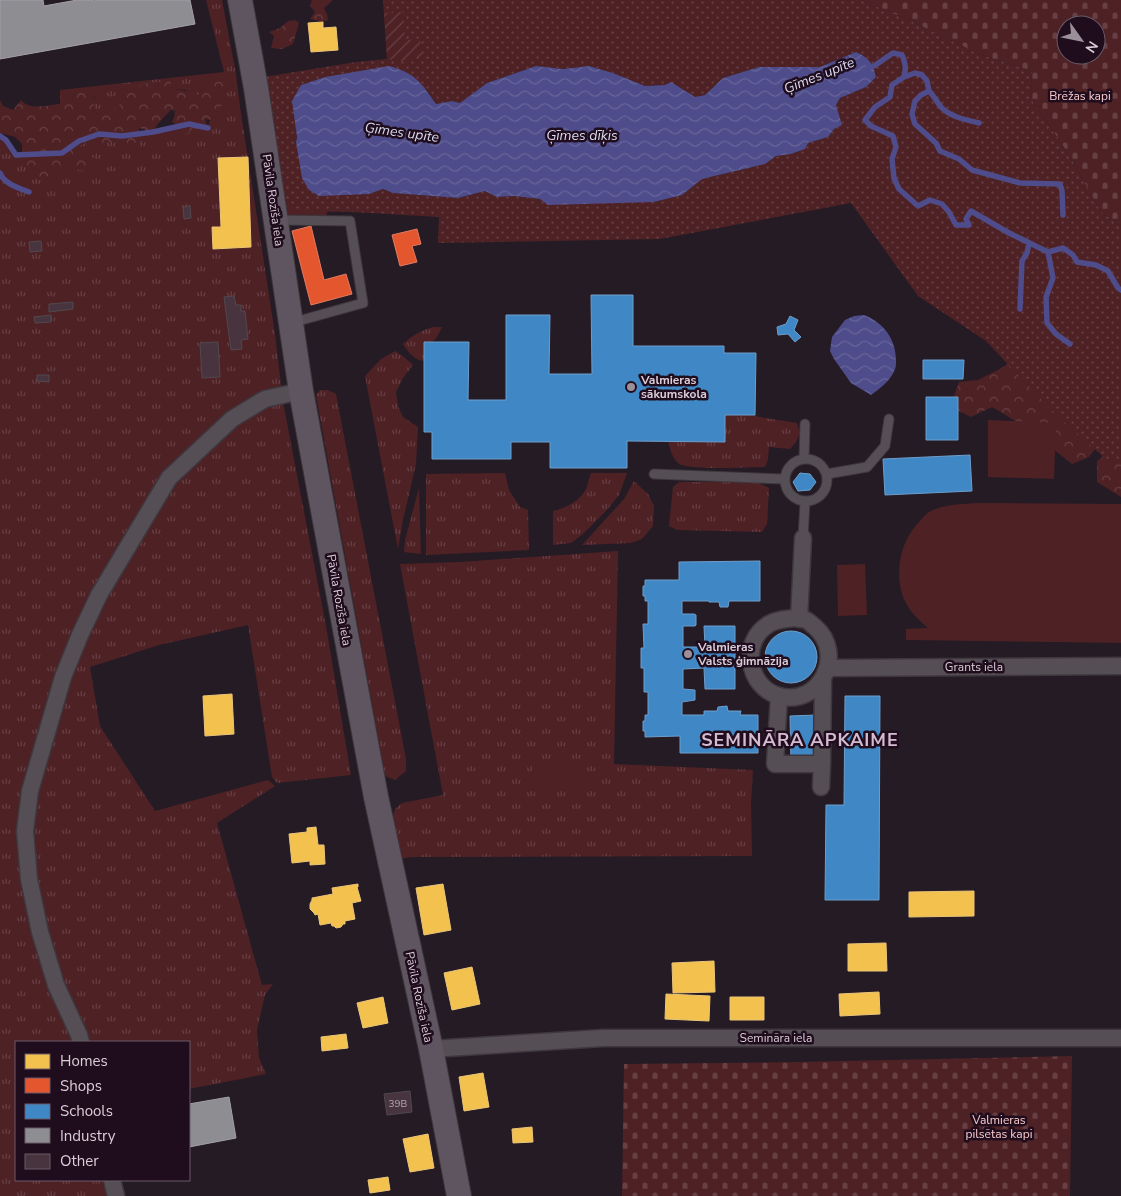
<svg xmlns="http://www.w3.org/2000/svg" width="1121" height="1196" font-family="'Nunito Sans',sans-serif">
	<defs>
		<pattern id="grass-tufts" width="24" height="20" patternUnits="userSpaceOnUse" patternTransform="scale(1.25)"><rect width="24" height="20" fill="#4e2125"/><path d="M3 7l-1-3M5 7V3M7 7l1-3M15 17l-1-3M17 17v-4M19 17l1-3" fill="none" stroke="#674044"/></pattern>
		<pattern id="forest-crowns" width="20" height="18" patternUnits="userSpaceOnUse" patternTransform="scale(1.25)"><rect width="20" height="18" fill="#4e2125"/><path d="M2 6a3 3 0 1 1 6 0M12 15a3 3 0 1 1 6 0" fill="none" stroke="#674044"/></pattern>
		<pattern id="cemetery-stones" width="16" height="16" patternUnits="userSpaceOnUse" patternTransform="scale(1.25)"><rect width="16" height="16" fill="#4e2125"/><path d="M2 7V4a2 2 0 0 1 4 0v3zM10 15v-3a2 2 0 0 1 4 0v3z" fill="#674044"/></pattern>
		<pattern id="park-dots" width="8" height="8" patternUnits="userSpaceOnUse" patternTransform="scale(1.25)"><rect width="8" height="8" fill="#4e2125"/><path d="M2 2h.1M6 6h.1" fill="none" stroke="#674044" stroke-width="1.8" stroke-linecap="round"/></pattern>
		<pattern id="garden-furrows" width="10" height="10" patternUnits="userSpaceOnUse" patternTransform="scale(1.25)"><rect width="10" height="10" fill="#4e2125"/><path d="M-1 1l2-2M0 10L10 0M9 11l2-2" fill="none" stroke="#674044"/></pattern>
		<pattern id="water-waves" width="16" height="10" patternUnits="userSpaceOnUse" patternTransform="scale(1.25)"><rect width="16" height="10" fill="#4e4c8a"/><path d="M0 5q4-4 8 0t8 0" fill="none" stroke="#67659a"/></pattern>
	</defs>
	<rect width="100%" height="100%" fill="#251b24"/>
	<path fill="url(#grass-tufts)" d="M206,0H222L236,74L240,107L275,334L283,402L326,626L351,775L277,783L272,777L248,625L159,645L90,667L100,726L155,811L268,780L275,786L217,823L262,985L273,984L265,995L257,1030L259,1058L266,1074L189,1089V1042H16V1180H113L117,1196H0V136L6,140L16,155L48,153L79,141L153,132L189,124L208,127L210,120L219,114L202,88L198,96L186,90L173,89L171,85L172,81L138,91L120,107L93,115L95,92L87,87L224,72Z
		M433,327H442L437,337L432,342L425,361C415,361 408,352 403,344C413,335 420,331 433,327Z
		M395,351L404,357L413,365L403,378L396,392L398,406L403,417L418,427L416,464L403,520L398,549L365,376L381,359Z
		M320,390H328L336,394L406,759V771L395,780L385,776L316,395Z
		M725,415H755L759,417L797,423L800,433L796,442L790,449L769,447L768,459L765,467C749,467 688,471 678,463C672,457 670,449 668,441L724,442Z
		M505,473L509,490L520,507L528,510L529,550L426,555V474Z
		M591,473H627L619,495L606,511L583,534L571,543L553,545V511C566,508 580,501 586,489C588,484 589,478 591,473Z
		M634,481L648,494L654,506L653,526L642,539L631,543L582,545L624,499Z
		M679,482H757L769,488L767,524L762,532L677,530L669,526L673,487Z
		M419,488L421,554L404,552L405,540Z
		M618,551L614,764L753,770L751,803L752,856L411,857L400,859L392,818L395,809L402,803L443,795L400,564L460,562Z"/>
	<path fill="url(#forest-crowns)" d="M312,0H333L324,8L327,14L328,20L323,22L310,19L315,12L310,6Z
		M295,20L299,23L293,44L282,49L271,48L274,36L269,32L280,28L288,21Z
		M222,78L224,90L221,93L226,102L220,107L219,114L210,120L205,119L207,125L204,132L197,128L192,132L183,134L177,125L172,122L174,117L175,111L171,110L161,120L150,135L146,130L139,128L140,136V150L133,154L124,153L113,140C102,146 100,147 89,142L79,146L77,152L85,156L95,158L99,164L96,171L89,173C75,166 63,170 54,182L36,179L22,163V144L15,137L0,133V100L3,106L13,110L21,100C30,111 47,105 60,104V90L87,87L95,91L93,115L119,107L123,94L138,91L141,84L172,80L171,85L173,89L193,92L198,96L202,88L204,79Z
		M292,198L328,209L326,217L304,218L298,216L290,218L282,217L285,202Z
		M1016,359L1100,442L1089,457L1072,464C1046,443 1021,423 992,407L971,417L953,408L954,396L959,382L978,380L998,370Z
		M1111,450L1121,451V497L1097,482V461Z"/>
	<path fill="url(#cemetery-stones)" fill-rule="evenodd" d="M861,0H1121V226L1101,212L1068,153L1031,99L1032,71L981,55L911,21ZM1066,25H1096V55H1066Z
		M1072,1056L1070,1196H622L624,1064L799,1062Z"/>
	<path fill="url(#park-dots)" fill-rule="evenodd" d="M383,0H861L911,21L981,55L1032,71L1031,99L1068,153L1101,212L1121,226V459L1107,460L1054,413L986,341L918,296L851,203L660,239L438,243L439,217L352,212L297,211L282,196L264,77L356,62L387,59ZM856,52C869,58 873,63 876,77L866,87L840,98L836,105L841,125L834,129L828,137L808,143L804,149L791,154L776,156L764,164L702,179L682,195L654,202L540,199L514,196L497,197L485,191L458,198L393,193L383,189L369,194L296,142L301,85L325,77L359,72L426,89L436,104L452,101L460,103L487,83L536,66L563,69L589,66L613,73L645,86L665,85L671,82L695,97L705,95L723,78L759,67H820Z"/>
	<path fill="url(#garden-furrows)" d="M403,12L405,40L420,39L423,56L402,61L387,59L384,13Z"/>
	<path fill="#4e2125" d="M988,420L1056,423L1054,479L988,477Z
		M978,503L1121,504V643L906,640V629L928,628C920,621 912,614 907,605C892,579 899,540 921,520C923,517 926,514 929,512C943,504 963,504 978,503Z
		M865,564L867,615L838,616L837,565Z
		M533,762H584L583,791H532Z"/>
	<path fill="url(#water-waves)" d="M856,52C869,58 873,63 876,77L866,87L840,98L836,105L842,125L834,129L828,137L808,143L805,149L791,154L776,156L765,164L702,179L682,195L654,202L548,205L540,199L514,196L497,197L485,191L458,198L393,193L383,189L369,194L319,196L309,190L302,178L296,142L297,137L292,101L301,85L325,77L389,66C415,73 421,82 436,104L452,101L460,103L487,83L536,66L563,69L589,66L613,73L645,86L665,85L671,82L695,97L705,95L723,78L759,67H820Z
		M864,315C884,323 896,339 896,361C896,363 896,367 895,369C891,380 881,388 871,395L851,383L834,359L830,351L832,337L845,320L854,316Z"/>
	<path fill="#f2c14e" stroke="#ebc578" d="M323,22V28L336,27L338,50L311,52L308,23Z
		M248,157L251,247L213,249L212,227H221L218,158Z
		M232,694L234,734L205,736L203,696Z
		M316,827L318,845H324L325,864L310,865V861L292,863L289,834L307,832V828Z
		M358,884V887H357L361,901L352,903L355,919L345,921V924H343L341,927L336,928L334,926H332L331,923L320,925L318,914L315,915L314,913L310,909V904L312,900V898L333,894L332,888Z
		M443,884L451,930L424,935L416,888Z
		M974,891V916L909,917V892Z
		M886,943L887,971H848V944Z
		M714,961L715,992L673,993L672,963Z
		M472,967L480,1004L452,1010L444,973Z
		M879,992L880,1014L840,1016L839,994Z
		M666,994L710,996L709,1021L665,1019Z
		M383,997L388,1023L363,1028L357,1003Z
		M730,997H764V1020H730Z
		M346,1034L348,1048L322,1051L321,1037Z
		M483,1073L489,1107L464,1111L459,1077Z
		M532,1127L533,1142L513,1143L512,1129Z
		M428,1134L434,1168L410,1172L403,1139Z
		M388,1177L390,1190L370,1193L368,1180Z"/>
	<path fill="#e4572e" stroke="#e17a61" d="M311,226L324,280L346,274L352,294L311,305L292,231Z
		M417,229L421,244L412,246L417,262L400,266L392,235Z"/>
	<path fill="#3f88c5" stroke="#6e9dcb" d="M591,295H633V346H724V353H756L755,415H725V442L627,441V468H550V442H511V459H432V432H424V342H469L468,400H506V315H550L549,374H592Z
		M790,316L798,320L794,330L801,337L795,342L788,334L778,335L777,327L786,324Z
		M923,360H964L963,379H923Z
		M926,397H958V440H926Z
		M970,455L972,491L885,495L883,459Z
		M800,473L810,474L816,482L810,490L798,491L793,482Z
		M760,561V601H729L728,607H720L719,602H709V601H682V614H694L696,615V625L695,626H683V647H705L704,626H735V689H705L704,668L683,669V689L695,690V700L682,702V715H704V711H717L718,707L727,706L728,711H741L740,715H758V753H680V736L645,737V731H643V721H645V715H648V692H644V668H641V648H644L643,624H648V601H645V596H643V586H645V580H679V562Z
		M765 657a26 26 0 1 1 52 0a26 26 0 1 1-52 0Z
		M845,696H880L879,900H825L826,805H844Z
		M816,715V761L791,762L790,716Z"/>
	<path fill="#8d8d92" stroke="#a4a0a7" d="M0,0H43L44,6L77,0H93V1L99,0H190L195,24L0,59Z
		M229,1097L236,1138L189,1147V1104Z"/>
	<g fill="none" stroke-linecap="round" stroke-linejoin="round">
		<path stroke="#4e4c8a" stroke-width="5.5" d="M868,68L874,66L893,53L902,55C906,64 906,69 904,77L892,85L890,97L875,107L865,120L871,126L893,136L896,147L892,159L894,178L899,189L918,206L930,200L942,204L949,212L956,225H969L966,219L971,211L1009,233L1048,252L1063,248L1073,255L1077,262L1096,265L1108,271L1118,288L1121,290
			M904,77L915,73L922,75L927,81L929,91L921,95L915,101L912,114L915,124L936,143L940,151L959,159L972,170L1020,183L1060,184L1062,191L1063,215
			M929,91C934,96 937,102 941,107C950,117 967,120 979,123
			M0,136L6,140L16,155L62,153L79,141L99,134L122,136L153,132L189,124L208,128
			M0,173C4,184 19,188 29,192
			M1048,252L1053,278L1046,297L1047,323L1056,334L1070,344
			M1020,309L1022,261L1027,253L1029,243"/>
	</g>
	<path fill="#47343f" stroke="#52484e" d="M190,206L191,218L184,219L183,207Z
		M41,241L42,251L30,252L29,242Z
		M234,296L236,305H241V311H245L248,339L241,340L242,349L231,350L224,297Z
		M73,302V309L49,312V304Z
		M51,315V322L35,323L34,317Z
		M218,342L220,377L202,378L200,343Z
		M37,375H49V382L37,381Z
		M410,1091L412,1112L387,1115L384,1094Z"/>
	<g fill="none" stroke-linecap="round" stroke-linejoin="round">
		<defs>
			<path id="lane" d="M277,220L350,221L363,303L291,323
				M785 480a21 21 0 1 1 42 0a21 21 0 1 1-42 0Z
				M804,459L805,424
				M654,474L784,479
				M827,474L867,467L885,446L889,419
				M803,538L805,502"/>
			<path id="street" d="M795,618C798,619 803,619 806,620C809,621 812,625 815,627C846,654 820,707 779,696C747,687 740,641 769,624C777,619 786,619 795,618Z
				M799,619L803,538
				M828,668L1121,666
				M779,696L775,764H822L823,680
				M821,787L822,764
				M81,1042L79,1035L56,985L40,932L29,879L25,831L30,791L63,677L80,635L99,595L169,478L232,419L265,399L301,391
				M431,1049L603,1038H1121
				M112,1180L116,1196"/>
			<path id="secondary" d="M240,0L256,88L301,391L376,797L431,1049L459,1196"/>
		</defs>
		<use href="#lane" stroke="#3e373e" stroke-width="11"/>
		<use href="#street" stroke="#3e373e" stroke-width="19"/>
		<use href="#secondary" stroke="#3e373e" stroke-width="26"/>
		<use href="#lane" stroke="#564e55" stroke-width="9"/>
		<use href="#street" stroke="#564e55" stroke-width="16"/>
		<use href="#secondary" stroke="#5f5560" stroke-width="24"/>
	</g>
	<g fill="#9b8f9a" stroke="#1f0d1e" stroke-width="2">
		<circle cx="631" cy="387" r="5"/>
		<circle cx="688" cy="654" r="5"/>
	</g>
	<g text-anchor="middle" stroke-width="5" stroke-linejoin="round" paint-order="stroke">
		<g font-size="10" fill="#b6a7b2">
			<text x="398" y="1107">39B</text>
		</g>
		<g font-size="12" fill="#facaca" stroke="#1f0d1e">
			<text x="1080" y="100">Brēžas kapi</text>
			<text x="999" y="1124">Valmieras<tspan x="999" dy="14">pilsētas kapi</tspan></text>
		</g>
		<g font-size="12" fill="#dbcdd9" stroke="#1f0d1e">
			<text transform="translate(273 200) rotate(82)" y="4">Pāvila Rozīša iela</text>
			<text transform="translate(339 600) rotate(80)" y="4">Pāvila Rozīša iela</text>
			<text x="974" y="671">Grants iela</text>
			<text transform="translate(419 997) rotate(78)" y="4">Pāvila Rozīša iela</text>
			<text x="776" y="1042">Semināra iela</text>
		</g>
		<g font-size="12" font-weight="bold" fill="#dbcdd9" stroke="#1f0d1e" text-anchor="start">
			<text x="641" y="384">Valmieras<tspan x="641" dy="14">sākumskola</tspan></text>
			<text x="698" y="651">Valmieras<tspan x="698" dy="14">Valsts ģimnāzija</tspan></text>
		</g>
		<g font-size="14" font-style="italic" fill="#d9daee" stroke="#1f0d1e">
			<text transform="translate(819 75) rotate(-22)" y="5">Ģīmes upīte</text>
			<text transform="translate(402 132) rotate(8)" y="5">Ģīmes upīte</text>
			<text x="582" y="140">Ģīmes dīķis</text>
		</g>
		<g font-size="18" font-weight="bold" letter-spacing="1" fill="#d5bbd1" stroke="#1f0d1e">
			<text x="800" y="746">SEMINĀRA APKAIME</text>
		</g>
	</g>
	<rect x="15" y="1041" width="175" height="140" fill="#1f0d1e" stroke="#6a5a69"/>
	<rect x="25" y="1054" width="25" height="15" fill="#f2c14e" stroke="#6a5a69"/>
	<text x="60" y="1066" font-size="15" fill="#dbcdd9">Homes</text>
	<rect x="25" y="1078" width="25" height="15" fill="#e4572e" stroke="#6a5a69"/>
	<text x="60" y="1091" font-size="15" fill="#dbcdd9">Shops</text>
	<rect x="25" y="1104" width="25" height="15" fill="#3f88c5" stroke="#6a5a69"/>
	<text x="60" y="1116" font-size="15" fill="#dbcdd9">Schools</text>
	<rect x="25" y="1128" width="25" height="15" fill="#8d8d92" stroke="#6a5a69"/>
	<text x="60" y="1141" font-size="15" fill="#dbcdd9">Industry</text>
	<rect x="25" y="1154" width="25" height="15" fill="#47343f" stroke="#6a5a69"/>
	<text x="60" y="1166" font-size="15" fill="#dbcdd9">Other</text>
	<g transform="translate(1081 40) rotate(123)"><circle r="24" fill="#1f0d1e" stroke="#6a5a69"/>
	<path d="M0-4L9 19L0 12L-9 19Z" fill="#9b8f9a"/>
	<text y="-8" font-size="14" font-weight="bold" text-anchor="middle" fill="#dbcdd9">N</text>
	</g>
</svg>
